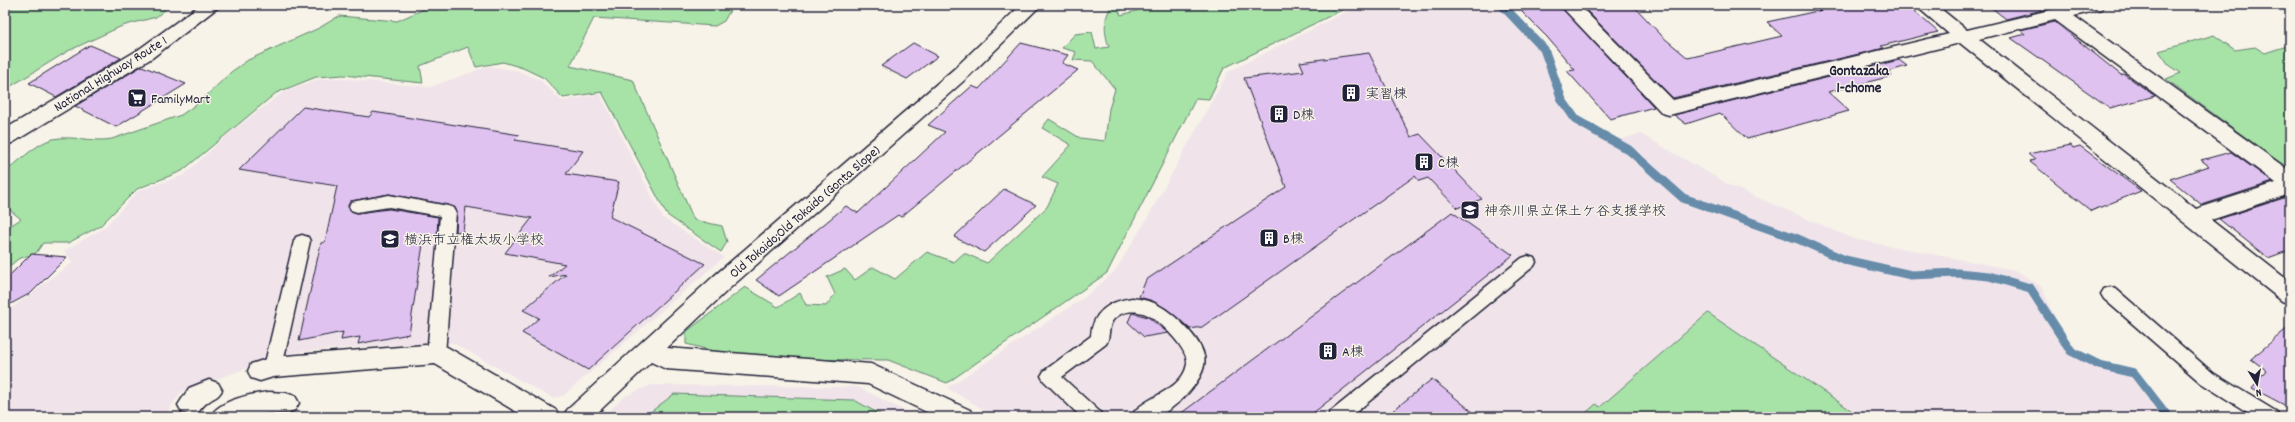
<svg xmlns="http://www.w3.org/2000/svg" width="2295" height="422" font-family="Dekko,'Klee One',sans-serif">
	<rect width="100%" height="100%" fill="#f7f3e8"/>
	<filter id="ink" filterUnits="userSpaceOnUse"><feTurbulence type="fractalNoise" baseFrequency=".025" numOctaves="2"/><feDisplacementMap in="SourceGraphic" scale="8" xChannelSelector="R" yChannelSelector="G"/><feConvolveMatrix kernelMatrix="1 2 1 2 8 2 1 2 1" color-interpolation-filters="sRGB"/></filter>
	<g filter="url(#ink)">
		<path fill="#f0e4ea" d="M1355,5H1509L1508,10L1548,48L1553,58L1562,100L1576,120L1589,128L1614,141L1641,134L1731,186L1854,239L2015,270L2041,286L2060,329L2078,350L2098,362L2137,371L2175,417H996L947,388L1085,297L1115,271L1145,222L1228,72L1355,7Z
			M489,66L519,71L540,80L562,101L600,94L663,218L724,257L563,396L552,398L453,343L392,345L298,352L275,358L181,392L164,417H5V313L73,262L64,251L105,227L138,191L184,175L229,133L282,93L315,80L335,78L430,87Z
			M651,385L858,387L917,417H603L625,396Z"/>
		<path fill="#a7e2a7" stroke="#648271" d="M5,5H171L156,17L122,26L68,51L8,88H5Z
			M433,5H733L724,21L715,26L594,18L570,66L633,80L694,220L722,226L727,242L721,252L667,215L602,92L563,98L544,78L523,68L503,62L476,67L468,47L420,66L423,83L343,75L316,77L276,93L182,171L137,189L100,226L68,243H43L36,253L18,259L5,270V229L21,219L5,206V172C18,162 33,147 47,141C64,133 92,143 112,139L181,115L201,101L231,72L248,60L319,28L339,16L397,21Z
			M1112,5H1132L1119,11L1121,15L1158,5L1237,8L1241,5L1350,6L1224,68L1209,99L1196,98L1107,273L947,383L888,360L745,359L686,344V332L745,287L778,307L800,293L806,305L826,306L835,294L827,277L845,269L855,280L873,267L895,279L927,252L954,262L964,253L987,263L1047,207L1058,184L1042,177L1071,145L1042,128L1049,119L1080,138L1105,141L1109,109L1115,89L1092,61L1073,60L1076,52L1062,48L1075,34L1092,32L1096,49L1109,47C1104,32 1103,19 1112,5Z
			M2214,35L2235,50L2255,47L2265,53L2290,45V170L2166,79L2181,73L2169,65L2159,51Z
			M1708,313L1861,417H1581L1596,404L1600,407Z
			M674,394L854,400L885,417H644Z"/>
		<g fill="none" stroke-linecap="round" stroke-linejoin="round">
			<path stroke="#668caa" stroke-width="9" d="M1502,5L1544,49L1562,100L1576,120L1629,150L1683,198L1798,239L1845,260L1911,275L1957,273L1989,276L2030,288L2071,351L2099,365L2134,373L2168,417"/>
		</g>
		<path fill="#e0c2f0" stroke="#22223b" d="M1550,5H1559L1654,107L1610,119L1567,71L1575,70L1547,37L1521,11Z
			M1581,5H1633L1663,37L1688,58L1782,36L1767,22L1845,5H1907L1938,32L1881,46L1884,48L1673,98Z
			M1988,5H2034L2042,10L2006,19Z
			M2055,22L2121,75L2124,74L2155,96L2110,108L2011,38L2025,34L2020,30Z
			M913,43L938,56L907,79L881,66Z
			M1021,43L1068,55L1062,63L1078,70L901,217L898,215L779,296L756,280L846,206L858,213L945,132L928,125L972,86L979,89Z
			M90,45L121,58L56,97L29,83Z
			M1369,53L1411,137L1420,134L1482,199L1457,208L1428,178L1419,181L1415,176L1202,327L1190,329L1165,308L1153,301L1139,297L1146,280L1286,187L1244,78L1304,71L1300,62Z
			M1899,60L1907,66L1887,72L1892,76L1828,92L1849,111L1747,139L1720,113L1686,124L1674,115Z
			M142,66L186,84L116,127L75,106Z
			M303,107L369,117L373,112L520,135L515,140L583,151L566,174L619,182L610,217L705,264L588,370L522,333L539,318L523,310L566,274L549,277L565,264L505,253L532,218L466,207L463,231L456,232L457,211L454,207L448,205L389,194L351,201L348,207L351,211L357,213L389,209L438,217L437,236L424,238L409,334L358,344L360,337L341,340L343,332L299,341L321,243L325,242L337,186L239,170Z
			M2071,145L2073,148L2080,146L2141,191L2091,211L2029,161L2035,160L2028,154Z
			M2231,152L2273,182L2202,205L2170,179L2209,166L2201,160Z
			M1004,189L1036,205L984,252L954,237Z
			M2290,196V250L2268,258L2219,219Z
			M1452,212L1513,255L1308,417H1176Z
			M31,254L67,257L31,293L5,307V280Z
			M1132,313L1148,317L1168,333L1144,337L1128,322Z
			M2290,326V408L2252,388L2266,370L2251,359Z
			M1432,379L1479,417H1385Z"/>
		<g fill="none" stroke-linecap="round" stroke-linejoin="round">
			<defs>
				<path id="service" d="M389,195L448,206L454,208L456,212L445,354L442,359L436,361L430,359L427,354L440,216L389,207L357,212L351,210L349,206L351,202Z
					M302,235L308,237L310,241L282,367L279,372L273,374L267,372L264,367L294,241L296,237Z
					M1528,256L1534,258L1536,262L1534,266L1350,417H1328L1330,412L1522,258Z
					M2110,287L2116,289L2213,373L2277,412L2279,417H2255L2201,383L2104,299L2101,294L2104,289Z
					M1132,298C1141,299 1151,301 1158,305C1174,313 1201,339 1204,356C1209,378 1174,411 1155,417C1148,419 1138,417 1131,417C1141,396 1182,393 1187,364C1189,349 1157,317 1143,313C1133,310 1122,311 1114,319C1107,326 1111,336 1106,344L1062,377L1100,412L1102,417H1081L1044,381L1041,376L1044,371L1091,336C1092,312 1110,301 1132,298Z"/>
				<path id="pedestrian" d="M209,380L218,383L222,390C218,398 214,397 208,402C196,410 201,419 182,412L178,405L189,388Z"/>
				<path id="minor" d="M1021,5H1041L968,77L730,288L667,348L871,364L970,410L974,417H937L868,384L666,369L651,362L593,417H563L567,410L714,276L954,69Z
					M1560,5H1579L1673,100L1949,34L1915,5H1936L1967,30L2071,5H2104L2102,9L2074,16L2290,171V194L2211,220L2290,282V304L2282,301L1960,43L1669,115L1662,113ZM2055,20L2276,183L2196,209L1979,39Z
					M438,344L447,347L556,410L560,417H525L435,364L273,377L260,381L251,378L248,371L251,364L273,357Z
					M269,392L286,393L295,396L299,403L295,410L286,413H269L248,417H210C219,400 251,394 269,392Z"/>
				<path id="trunk" d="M200,5H221L152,58L12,143L5,145V129L138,50Z"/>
			</defs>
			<use href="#service" stroke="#22223b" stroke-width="3"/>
			<use href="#pedestrian" stroke="#22223b" stroke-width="3"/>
			<use href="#minor" stroke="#22223b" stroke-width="3"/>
			<use href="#trunk" stroke="#22223b" stroke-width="3"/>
			<use href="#service" fill="#f7f3e8" fill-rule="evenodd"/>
			<use href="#pedestrian" fill="#f7f3e8" fill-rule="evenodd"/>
			<use href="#minor" fill="#f7f3e8" fill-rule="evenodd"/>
			<use href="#trunk" fill="#f7f3e8" fill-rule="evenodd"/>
		</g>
	</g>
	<defs>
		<symbol id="building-square" viewBox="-11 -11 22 22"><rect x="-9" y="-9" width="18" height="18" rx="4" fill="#22223b" stroke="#f7f3e8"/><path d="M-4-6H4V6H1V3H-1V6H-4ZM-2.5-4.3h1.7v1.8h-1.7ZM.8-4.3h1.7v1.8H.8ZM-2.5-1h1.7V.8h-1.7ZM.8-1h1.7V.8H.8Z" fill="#fff"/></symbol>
		<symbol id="supermarket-square" viewBox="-11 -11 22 22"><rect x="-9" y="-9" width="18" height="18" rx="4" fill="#22223b" stroke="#f7f3e8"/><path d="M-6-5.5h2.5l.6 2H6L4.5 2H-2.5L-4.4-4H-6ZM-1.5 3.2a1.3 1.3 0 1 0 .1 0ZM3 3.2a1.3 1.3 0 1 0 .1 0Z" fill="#fff"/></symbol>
		<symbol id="school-square" viewBox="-11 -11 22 22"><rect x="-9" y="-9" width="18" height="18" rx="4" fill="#22223b" stroke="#f7f3e8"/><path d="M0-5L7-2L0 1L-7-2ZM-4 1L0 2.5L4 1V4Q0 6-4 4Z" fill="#fff"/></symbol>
	</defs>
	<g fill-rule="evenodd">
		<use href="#building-square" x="1340" y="82" width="22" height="22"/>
		<use href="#supermarket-square" x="126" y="87" width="22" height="22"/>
		<use href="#building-square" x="1268" y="103" width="22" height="22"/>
		<use href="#building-square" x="1413" y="151" width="22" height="22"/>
		<use href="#school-square" x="1459" y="199" width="22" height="22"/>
		<use href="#building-square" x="1258" y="227" width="22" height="22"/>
		<use href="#school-square" x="379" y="228" width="22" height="22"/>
		<use href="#building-square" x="1317" y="340" width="22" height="22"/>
	</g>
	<g text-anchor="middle" stroke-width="3" stroke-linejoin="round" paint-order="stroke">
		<g font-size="14" fill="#22223b" stroke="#f7f3e8">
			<text transform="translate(110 73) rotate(-32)" y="5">National Highway Route 1</text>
			<text transform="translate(804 211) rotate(-41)" y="5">Old Tokaido;Old Tokaido (Gonta Slope)</text>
		</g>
		<g font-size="14" fill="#22223b" stroke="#f7f3e8" text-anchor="start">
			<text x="1365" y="98">実習棟</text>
			<text x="151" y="103">FamilyMart</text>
			<text x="1293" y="119">D棟</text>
			<text x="1438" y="167">C棟</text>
			<text x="1484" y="215">神奈川県立保土ケ谷支援学校</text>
			<text x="1283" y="243">B棟</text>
			<text x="404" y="244">横浜市立権太坂小学校</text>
			<text x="1342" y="356">A棟</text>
		</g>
		<g font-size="15" font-weight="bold" fill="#22223b" stroke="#f7f3e8">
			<text x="1859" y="75">Gontazaka<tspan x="1859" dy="17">1-chome</tspan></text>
		</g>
	</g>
	<rect width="2295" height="422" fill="none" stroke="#f7f3e8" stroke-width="20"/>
	<rect x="10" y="10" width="2275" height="402" fill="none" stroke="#22223b" stroke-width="1.5" filter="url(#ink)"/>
	<g transform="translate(2257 384) rotate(169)" stroke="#f7f3e8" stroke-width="3" paint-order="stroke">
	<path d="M0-3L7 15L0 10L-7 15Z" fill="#22223b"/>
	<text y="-6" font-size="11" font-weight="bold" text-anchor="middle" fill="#22223b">N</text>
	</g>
</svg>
